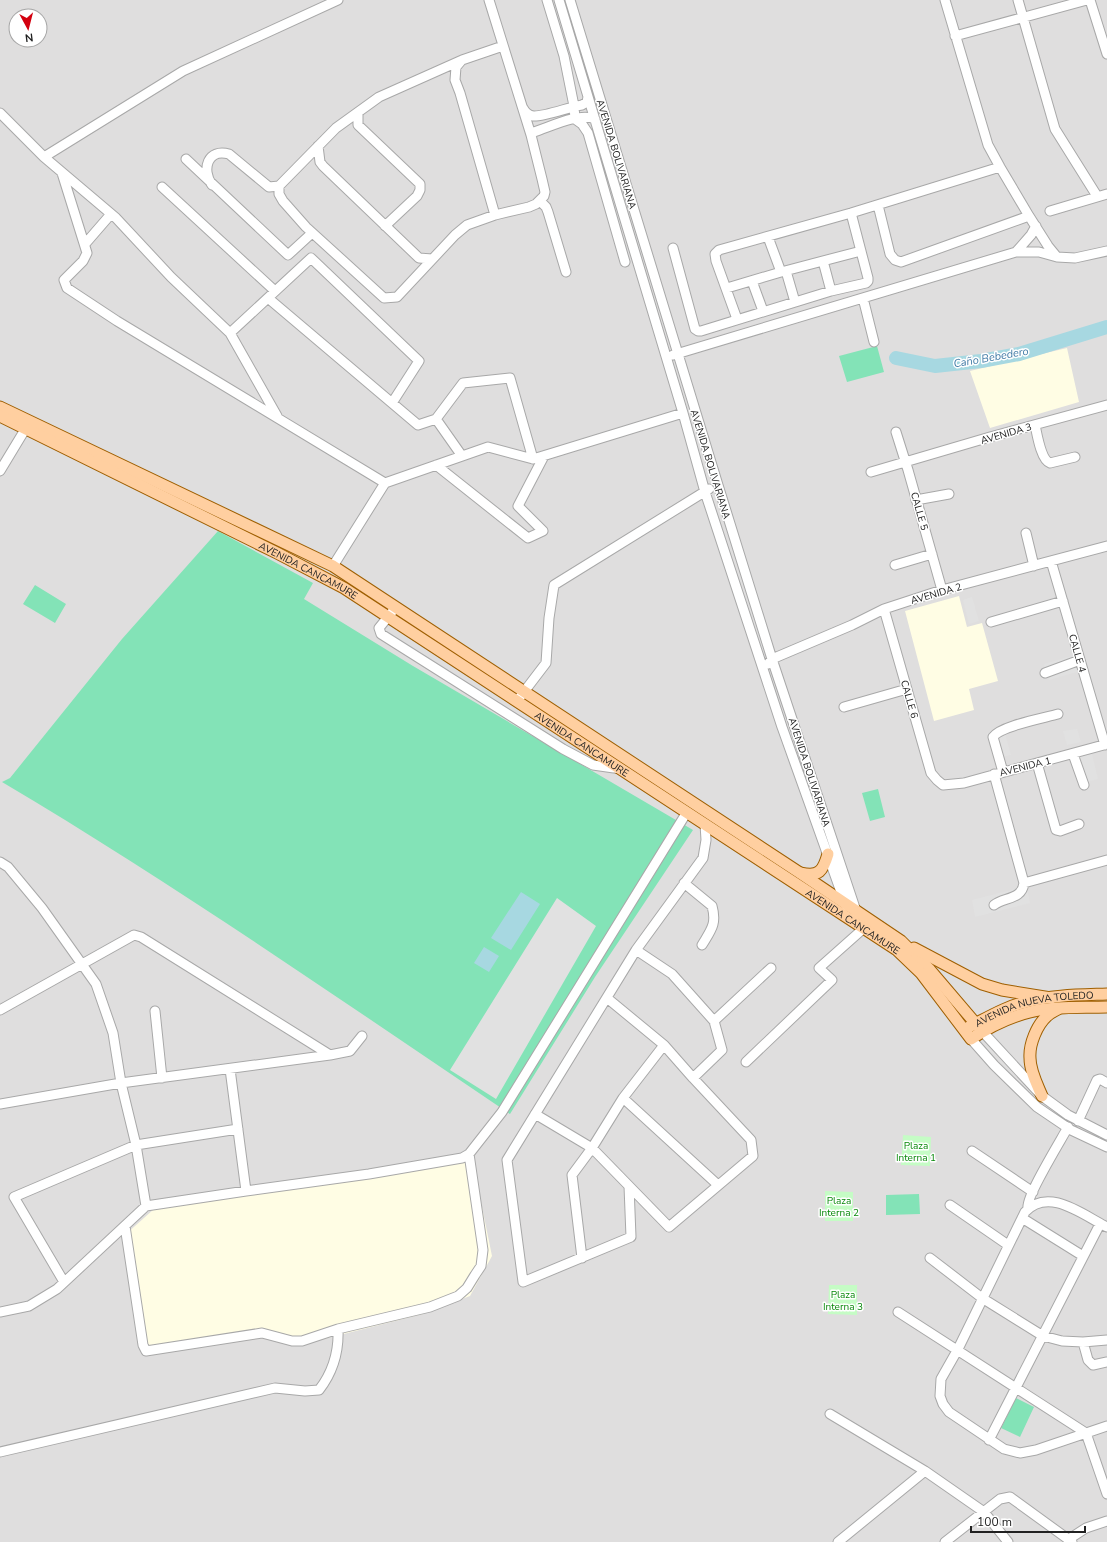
<svg xmlns="http://www.w3.org/2000/svg" width="1107" height="1542" font-family="'Nunito Sans',sans-serif">
	<rect width="100%" height="100%" fill="#f2eee8"/>
	<path fill="#dfdede" fill-rule="evenodd" d="M0,0H1107V1542H0ZM16,16H40V40H16Z"/>
	<path fill="#fffde4" d="M1067,348L1079,402L990,428L970,371Z
		M959,596L967,627L982,623L998,681L969,689L974,710L934,721L905,611Z
		M472,1158L492,1256L470,1296L423,1314L304,1344L267,1336L146,1356L125,1235L154,1209Z"/>
	<path fill="#c5fcc5" d="M903,1135L931,1137L930,1166L901,1165Z
		M825,1191L853,1192V1221H825Z
		M829,1285H857V1315L828,1314Z"/>
	<path fill="#83e3b7" d="M877,346L884,372L847,382L839,356Z
		M218,531L313,583L304,599L413,666L693,830L595,977L510,1114C342,1001 176,885 2,782L10,778L122,639Z
		M35,585L66,604L55,623L23,604Z
		M878,789L885,817L870,821L862,793Z
		M919,1194L920,1214L886,1215V1195Z
		M1016,1398L1034,1407L1020,1437L1001,1428Z"/>
	<path fill="#e1e1e1" d="M972,597L979,621L969,624L963,600Z
		M1075,655L1080,671L1049,680L1044,664Z
		M1077,729L1081,742L1067,745L1063,731Z
		M1004,730L1011,755L994,759L987,733Z
		M1092,754L1098,779L1086,782L1079,757Z
		M1027,886L1030,903L975,917L972,900Z
		M557,898L596,926L496,1099L450,1070Z"/>
	<path fill="#a7d8e1" d="M521,892L540,904L511,950L491,938Z
		M484,947L499,956L489,972L474,963Z"/>
	<g fill="none" stroke-linecap="round" stroke-linejoin="round">
		<path stroke="#a7d8e1" stroke-width="14" d="M896,358L935,366L981,361L1019,354L1107,327"/>
		<defs>
			<path id="minor" d="M547,0L564,56L574,106L575,119
				M559,0L683,413L705,492L782,727L846,906
				M570,0L718,485L772,659L857,914
				M945,0L988,145L1000,167L1029,216L1048,246L1057,257
				M1018,0L1055,129L1097,196
				M1090,0L1107,54
				M955,36L1087,0
				M461,61L456,67L455,80L460,93L495,215
				M523,108C525,112 528,115 533,116C544,117 569,107 582,105L587,102L588,97
				M358,112V125L420,184V190L417,196L385,226
				M0,113L44,157L116,218L171,277L230,333L277,416
				M575,119L582,124L588,133L625,262
				M531,135L534,132C550,127 579,112 595,119
				M318,146L320,162L323,166L419,258L432,259
				M44,157L183,71L338,0
				M186,159L288,255L312,233
				M62,173L87,253L83,261L64,280L67,288L117,321L385,483
				M212,185C201,169 208,148 229,154L269,187L279,186L336,128L379,97L462,60L503,46
				M279,186V194L283,201L306,227L384,298L397,297L455,235L467,225L495,215L529,207L536,204L544,196L545,192L542,179L531,135L489,0
				M162,187L275,291
				M540,201L546,207L548,212L566,272
				M878,205L890,254L895,260L901,262L1029,216
				M1050,211L1107,194
				M768,237L781,272
				M85,244L111,214
				M673,248L695,329L698,331H701L831,291L866,283L868,281V278L851,213
				M1016,252L1031,235L1036,226
				M823,261L831,291
				M786,271L795,302
				M752,281L763,311
				M727,288L781,272L861,251
				M268,298L418,425L436,419L463,383L510,378L533,459
				M863,298L874,342
				M737,319L716,261L715,254L719,250L851,213L1000,167
				M230,333L311,258L419,361L392,403
				M673,355L1016,252H1039L1057,257L1075,258L1107,251
				M436,419L462,456
				M1035,425C1037,434 1041,460 1050,463L1075,457
				M896,432L908,470L942,590
				M436,465L528,538L543,531L518,506L544,456
				M0,471L29,423
				M871,472L990,437L1107,405
				M916,500L949,494
				M1026,533L1034,566
				M1051,561L1105,745
				M895,565L932,554
				M333,566L385,483L488,447L533,459L683,413
				M396,607L379,628L381,634L563,749L593,765L621,769
				M884,609L931,773L937,780L943,785L964,783L1107,744
				M991,622L1063,601
				M768,664L772,659L852,625L884,609L942,590L1107,546
				M1045,673L1080,660
				M517,701L546,663L549,618L554,585L709,489
				M844,707L907,689
				M1073,754L1084,785
				M1037,763L1056,830L1060,831L1079,824
				M1003,772L993,737C1000,726 1044,718 1058,714
				M0,862L8,867L42,908L96,984L113,1033L121,1083L136,1145L146,1206
				M684,883L712,906C717,924 711,930 702,945
				M1024,883L1107,860
				M994,905C1004,897 1022,900 1024,883L994,774
				M636,950L672,974L714,1021L722,1050L693,1078
				M0,1010L134,935L141,937L330,1055
				M155,1011L162,1078
				M714,1021L771,968
				M982,1031L1042,1096L1068,1115L1107,1135
				M971,1039L994,1065L1037,1107L1071,1130L1107,1147
				M746,1062L832,980L819,968L864,928
				M230,1069L246,1191
				M623,1098L718,1185
				M0,1104L121,1083L330,1055L350,1051L362,1036
				M535,1114L592,1148L669,1227L753,1156L751,1140L693,1078L664,1045L607,998
				M1078,1121L1097,1080L1100,1079L1107,1083
				M972,1151L1033,1192
				M629,1186L631,1237L523,1282L507,1160L636,950L703,858L706,840L705,824
				M950,1205L1008,1245
				M1028,1208C1025,1198 1061,1140 1068,1127
				M1022,1218L1083,1256
				M125,1226L143,1345L146,1351L262,1333L292,1341H302L338,1329L430,1307L458,1296L467,1288L475,1275L481,1266L483,1250L469,1154
				M1107,1227C1084,1216 1049,1186 1025,1212L958,1349L941,1379L940,1396L943,1404L949,1412L1004,1449L1020,1453L1036,1450L1107,1426
				M582,1258L572,1175L592,1148L623,1098L664,1045
				M930,1258L982,1298L1043,1336L1062,1341L1083,1342L1107,1340
				M64,1282L14,1197L136,1145L238,1129
				M0,1312L29,1306L57,1289L146,1206L246,1191L369,1174L462,1158L469,1154L502,1112L687,812
				M898,1312L1086,1433L1107,1494
				M1083,1342L1088,1360L1093,1365L1107,1362
				M830,1414L925,1471L984,1512L1008,1542
				M989,1440L1100,1224
				M0,1452L275,1388L305,1391L319,1390C333,1372 339,1352 338,1329
				M1069,1539L1086,1528L1107,1521
				M838,1542L925,1471
				M945,1542L1000,1499L1010,1497L1072,1542"/>
			<g id="major">
				<path d="M0,407L333,566L800,873L901,941L930,970L982,1031"/>
				<path id="s1" d="M0,416L277,553L344,588L897,950L921,973L971,1039C989,1027 1009,1017 1030,1012C1053,1006 1083,1008 1107,1007"/>
				<path d="M801,873C819,877 823,871 828,854"/>
				<path d="M914,948L982,984L1002,990L1051,998"/>
				<path id="s2" d="M969,1027C987,1018 1007,1006 1026,1002C1052,995 1080,995 1107,994"/>
				<path d="M1042,1096C1037,1084 1030,1071 1030,1058C1029,1044 1037,1025 1047,1016C1050,1013 1054,1011 1058,1009"/>
			</g>
		</defs>
		<use href="#minor" stroke="#a8a8a8" stroke-width="11"/>
		<use href="#major" stroke="#9f5f00" stroke-width="13"/>
		<use href="#minor" stroke="#fff" stroke-width="9"/>
		<use href="#major" stroke="#ffcfa0" stroke-width="11"/>
	</g>
	<g text-anchor="middle" stroke-width="3" stroke-linejoin="round" paint-order="stroke">
		<g font-size="10" fill="#212121" stroke="#fff">
			<text transform="translate(617 154) rotate(73)" y="4">AVENIDA BOLIVARIANA</text>
			<text transform="translate(1006 433) rotate(-16)" y="4">AVENIDA 3</text>
			<text transform="translate(711 464) rotate(73)" y="4">AVENIDA BOLIVARIANA</text>
			<text transform="translate(920 511) rotate(74)" y="4">CALLE 5</text>
			<text dy="4" stroke="none"><textPath href="#s1" startOffset="345">AVENIDA CANCAMURE</textPath></text>
			<text transform="translate(936 593) rotate(-16)" y="4">AVENIDA 2</text>
			<text transform="translate(1078 653) rotate(74)" y="4">CALLE 4</text>
			<text transform="translate(910 699) rotate(74)" y="4">CALLE 6</text>
			<text dy="4" stroke="none"><textPath href="#s1" startOffset="669">AVENIDA CANCAMURE</textPath></text>
			<text transform="translate(1025 766) rotate(-14)" y="4">AVENIDA 1</text>
			<text transform="translate(810 772) rotate(72)" y="4">AVENIDA BOLIVARIANA</text>
			<text dy="4" stroke="none"><textPath href="#s1" startOffset="993">AVENIDA CANCAMURE</textPath></text>
			<text dy="4" stroke="none"><textPath href="#s2" startOffset="69">AVENIDA NUEVA TOLEDO</textPath></text>
		</g>
		<g font-size="10" fill="#078809" stroke="#fff">
			<text x="916" y="1149">Plaza<tspan x="916" dy="12">Interna 1</tspan></text>
			<text x="839" y="1204">Plaza<tspan x="839" dy="12">Interna 2</tspan></text>
			<text x="843" y="1298">Plaza<tspan x="843" dy="12">Interna 3</tspan></text>
		</g>
		<g font-size="11" font-style="italic" fill="#427ba6" stroke="#fff">
			<text transform="translate(991 357) rotate(-10)" y="4">Caño Bebedero</text>
		</g>
	</g>
	<g transform="translate(28 28) rotate(173)"><circle r="19" fill="#ffffff" stroke="#a6a6a6"/>
	<path d="M0-3L7 15L0 10L-7 15Z" fill="#d3000f"/>
	<text y="-6" font-size="11" font-weight="bold" text-anchor="middle" fill="#212121">N</text>
	</g>
	<path d="M971 1526v6h114v-6" fill="none" stroke="#212121" stroke-width="2"/>
	<text x="977" y="1526" font-size="12" fill="#212121" stroke="#ffffff" stroke-width="3" paint-order="stroke">100 m</text>
</svg>
